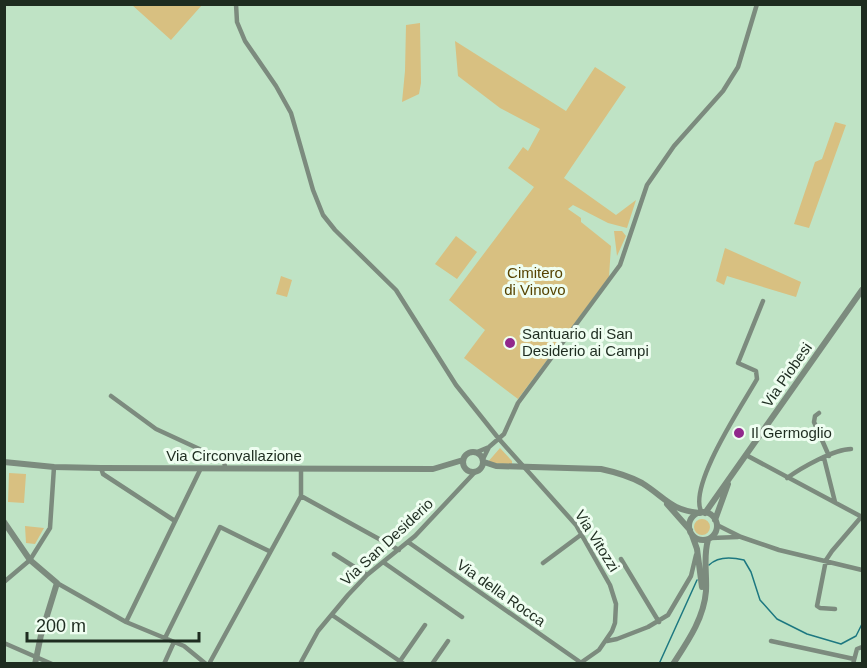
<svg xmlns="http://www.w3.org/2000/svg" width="867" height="668" font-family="Arial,sans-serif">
	<rect width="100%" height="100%" fill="#bfe3c5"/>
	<path fill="#d8c081" d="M132,5H202L171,40Z
		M420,23L421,83L419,94L402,102L405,71L406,25Z
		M455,41L566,111L595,67L626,87L564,178L616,215L636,200L627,228L608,223L573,205L568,209L581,218V222L611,246L609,277L518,399L464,358L485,330L449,300L534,187L508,168L523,147L528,151L540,129L500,108L458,76Z
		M835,122L846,125L809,228L794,224L815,162L822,159Z
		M614,231H622L626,236L617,256Z
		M456,236L477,252L457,279L435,264Z
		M725,248L801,282L796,297L727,276L724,285L716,281Z
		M281,276L292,280L287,297L276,294Z
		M500,448L512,461V464L487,463Z
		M9,473L26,474L24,503L8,502Z
		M694 527a8 8 0 1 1 16 0a8 8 0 1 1-16 0Z
		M25,526L44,528L35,544L26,543Z"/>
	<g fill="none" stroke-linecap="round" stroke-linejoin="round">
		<path stroke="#1d7881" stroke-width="1.5" d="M709,565C718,556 732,557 744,560L751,572L760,600L777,619L807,634L841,644L856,636L862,624
			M659,664L697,580"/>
		<path stroke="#7c8b7e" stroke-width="4.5" d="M236,4L237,22L245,41L276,86L291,113L313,190L323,215L335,230L396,290L456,385L499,439L576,525L610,585L616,604L615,623L612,631L599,650L579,664
			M111,396L156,429L221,459L224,461L225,467
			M819,413L815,416L814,422L829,456
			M477,452L489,447L504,434L518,403L620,265L647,185L674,146L723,91L738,67L757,4
			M746,455L862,517
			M824,458L835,502
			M483,459L489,447
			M101,468L103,474L175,521
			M787,478C801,468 834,449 851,449
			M301,496L399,550
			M702,513C686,488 743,404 757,379L756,371L738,363L763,301
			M717,525L741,537L779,550L862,570
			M711,538L738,537
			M408,542L580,662
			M334,554L367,575
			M621,559L659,622
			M383,562L462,617
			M543,563L582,534
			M4,582L30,560L50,528L54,467
			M57,583L126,622L184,646L206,664
			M835,609L820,608L817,606L826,560L832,551L862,516
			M332,615L404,664
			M126,622L201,468
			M165,638L220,527L269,551
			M607,641L617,639L648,627L668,615L691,576L696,555
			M771,641L854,659
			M4,643L52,664
			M400,661L425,625
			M164,664L174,642
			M209,664L301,496V468
			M300,664L318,631L348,595L367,575L415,536L475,472
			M432,664L448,641
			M853,664L857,649L862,647"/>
		<path stroke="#7c8b7e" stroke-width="6" d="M463 462a10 10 0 1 1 20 0a10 10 0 1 1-20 0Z
			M4,462L54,467L101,468L433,469L463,460
			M484,462L496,466L601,469C615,472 629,476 642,483C666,498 670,510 700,513
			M667,504L690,530
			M689 526a14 14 0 1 1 28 0a14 14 0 1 1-28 0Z
			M705,513L862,290
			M715,520L728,484
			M4,522L30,560L57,583L41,635L35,664
			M692,535L697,549L702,587
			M673,664C688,641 704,618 706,591C707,573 703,557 708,540"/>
	</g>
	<g fill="#91288c" stroke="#effef1" stroke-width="2">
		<circle cx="510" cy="343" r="6"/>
		<circle cx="739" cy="433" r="6"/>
	</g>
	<g text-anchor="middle" stroke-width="6" stroke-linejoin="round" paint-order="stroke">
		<g font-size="15" fill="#564301" stroke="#effef1">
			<text x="535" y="278">Cimitero<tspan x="535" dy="17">di Vinovo</tspan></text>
		</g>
		<g font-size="15" fill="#1e2c20" stroke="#effef1" text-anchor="start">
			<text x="522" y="339">Santuario di San<tspan x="522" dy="17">Desiderio ai Campi</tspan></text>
			<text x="751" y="438">Il Germoglio</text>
		</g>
		<g font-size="15" fill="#1e2c20" stroke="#effef1">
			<text transform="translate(787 375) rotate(-55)" y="5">Via Piobesi</text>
			<text x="234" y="461">Via Circonvallazione</text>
			<text transform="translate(597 541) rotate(58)" y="5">Via Vitozzi</text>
			<text transform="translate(387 542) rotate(-43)" y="5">Via San Desiderio</text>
			<text transform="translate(501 593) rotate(35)" y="5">Via della Rocca</text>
		</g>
	</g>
	<rect width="867" height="668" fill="none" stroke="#1e2c20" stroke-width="12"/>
	<path d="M27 632v9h172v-9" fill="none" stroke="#1e2c20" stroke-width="3"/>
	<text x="36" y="632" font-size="18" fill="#1e2c20" stroke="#effef1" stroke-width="4.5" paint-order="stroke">200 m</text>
</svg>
